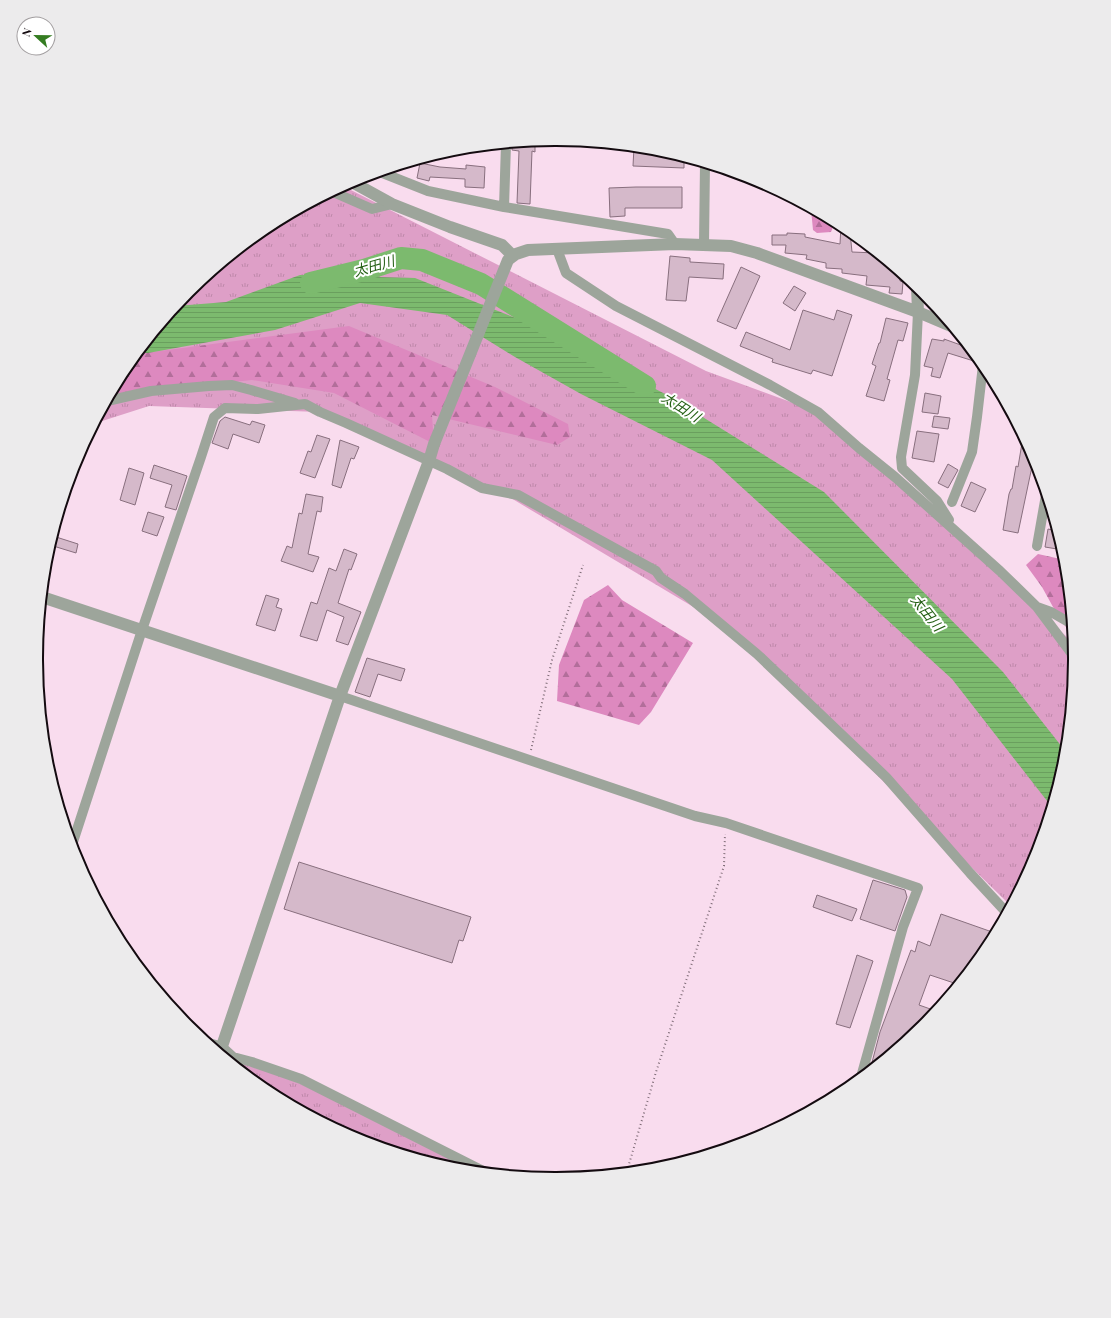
<svg xmlns="http://www.w3.org/2000/svg" width="1111" height="1318" font-family="'Playfair Display','Noto Sans JP',serif">
	<defs>
		<pattern id="grass-tufts" width="24" height="20" patternUnits="userSpaceOnUse"><rect width="24" height="20" fill="#de9fc7"/><path d="M3 7l-1-3M5 7V3M7 7l1-3M15 17l-1-3M17 17v-4M19 17l1-3" fill="none" stroke="#be88aa"/></pattern>
		<pattern id="forest-firs" width="22" height="20" patternUnits="userSpaceOnUse"><rect width="22" height="20" fill="#dd89bf"/><path d="M5 1l3.5 6h-7zM16 11l3.5 6h-7z" fill="#b26e9a"/></pattern>
		<pattern id="water-rules" width="6" height="5" patternUnits="userSpaceOnUse"><rect width="6" height="5" fill="#7cba6e"/><path d="M0 2.5h6" fill="none" stroke="#6a9f5e"/></pattern>
	</defs>
	<rect width="100%" height="100%" fill="#f9dcee"/>
	<path fill="url(#grass-tufts)" d="M343,186L706,371L818,412L1008,579L1073,643L1075,659L1065,761L1035,858L1010,905L722,624L489,485L482,488L320,412L149,406L96,423L124,370L188,291L267,227Z
		M196,1033L222,1047L488,1172L454,1168L356,1139L267,1091Z"/>
	<path fill="url(#forest-firs)" d="M811,209L835,222L831,232L817,233L813,230Z
		M349,326L495,387L568,424L570,437L557,445L432,415L434,444L334,393L252,380L110,395L124,370L137,354Z
		M1038,554L1065,560L1073,637L1058,616L1042,587L1026,565Z
		M608,585L622,600L693,643L651,712L639,725L557,701L559,665L584,600Z"/>
	<path fill="url(#water-rules)" d="M300,275L415,278L531,324L667,395L824,492L1003,672L1066,752L1065,761L1051,806L952,679L712,460L581,394L515,357L447,315L360,303L275,330L148,353H138L176,306L226,302Z"/>
	<g fill="none" stroke-linecap="round" stroke-linejoin="round">
		<path stroke="#7cba6e" stroke-width="22" d="M311,283L364,270L401,258L422,260L481,284L645,386"/>
	</g>
	<path fill="#d5b9ca" stroke="#886f7e" d="M535,141V152L532,151L530,204L517,203L519,151L512,150V144Z
		M634,147L657,150L679,156V158H684V168L633,166Z
		M420,163L440,167L466,169V165L485,167L484,188L465,187V179L430,177L429,181L417,178Z
		M636,187H682V208H625V216L610,217L609,188Z
		M841,225L850,232L852,252L876,253L900,273V281L903,282L902,294L889,293L890,287L866,285L867,276L842,273V269L826,268V263L806,259L807,255L785,253L786,245H772V235H787V233L805,234V237L840,244Z
		M670,256L690,258V262L724,264L723,279L689,277L686,301L666,300Z
		M741,267L760,276L736,329L717,321Z
		M794,286L806,293L795,311L783,303Z
		M803,310L834,320L837,310L852,315L832,376L813,370L811,374L772,362L773,359L740,346L746,332L790,350Z
		M886,318L908,323L903,341L898,340L887,379L890,380L884,401L866,396L876,366L872,364L879,343H880Z
		M932,339L944,341V339L969,348L979,360L977,362L948,353L940,378L931,376L933,368L924,366Z
		M925,393L941,396L938,414L922,412Z
		M934,416L950,418L948,429L932,427Z
		M225,417L250,425L252,421L265,425L259,443L233,434L228,449L212,443L220,421Z
		M917,431L939,434L934,462L912,458Z
		M317,435L330,439L315,478L300,473L308,451L311,452Z
		M1023,437L1034,457L1018,533L1003,530L1009,494L1011,489H1012L1016,466L1018,467Z
		M340,440L359,447L354,459L351,458L341,488L332,485Z
		M948,464L958,470L948,488L938,483Z
		M154,465L187,476L176,510L165,507L172,485L150,478Z
		M129,468L144,473L135,505L120,500Z
		M971,482L986,489L975,512L961,506Z
		M306,494L323,497L321,512L317,511L308,554L319,557L313,572L281,561L287,546L292,548L299,513L302,514Z
		M148,512L164,517L157,536L142,531Z
		M1048,529L1057,531L1063,550L1045,547Z
		M53,536L78,544L76,553L50,545Z
		M344,549L357,554L351,570L349,569L338,603L361,612L348,645L336,641L344,617L327,610L317,641L300,636L311,602L317,604L329,568L336,571Z
		M266,595L279,599L276,607L282,609L275,631L256,625Z
		M367,658L405,669L401,681L378,674L370,697L355,692Z
		M299,862L471,917L463,941L459,940L452,963L284,909Z
		M873,880L905,890L907,897L895,931L860,919Z
		M817,895L857,909L852,921L813,907Z
		M941,914L995,933L987,948L957,984L930,975L919,1005L936,1011L923,1026L870,1070L880,1032L911,950L915,952L918,941L930,946Z
		M857,955L873,961L850,1028L836,1024Z"/>
	<g fill="none" stroke-linecap="round" stroke-linejoin="round">
		<path stroke="#816e79" stroke-width="2" stroke-dasharray="1 3" stroke-linecap="butt" d="M531,750L552,660L583,565
			M627,1171L656,1072L724,866L725,834"/>
		<path stroke="#9da59b" stroke-width="10" d="M380,172L428,191L504,207L668,234L675,244
			M333,192L372,209L392,204
			M504,207L506,144
			M704,244L705,164
			M557,249L566,273L616,306L770,385L818,412L859,448L895,477L1000,571L1037,607L1075,658
			M918,312L915,375L901,457L902,468L937,501L949,520
			M107,401L151,391L209,386L232,385L251,390L295,403
			M952,502L972,452L977,417L983,365
			M1037,546L1046,495
			M1037,607L1051,612L1072,624
			M340,696L695,816L726,823L918,888L903,927L861,1077
			M72,845L142,630L201,457L214,417L225,408L258,409L305,404L320,412L346,423L447,469L482,488L518,495L656,571L661,578L685,594L757,654L886,777L970,873L1006,912
			M187,1025L206,1041
			M209,1043L222,1047L233,1057L252,1062L301,1079L485,1172"/>
		<path stroke="#9da59b" stroke-width="12" d="M352,182L392,204L450,227L502,245L513,256
			M917,287L918,312
			M42,597L340,696
			M220,1052L340,696L429,461L434,444L508,260L516,254L528,250L675,244L731,246L757,253L918,312L951,326"/>
	</g>
	<g text-anchor="middle" stroke-width="4" stroke-linejoin="round" paint-order="stroke">
		<g font-size="14" font-style="italic" fill="#256015" stroke="#fff">
			<text transform="translate(374 266) rotate(-16)" y="5">太田川</text>
			<text transform="translate(681 407) rotate(32)" y="5">太田川</text>
			<text transform="translate(927 613) rotate(51)" y="5">太田川</text>
		</g>
	</g>
	<path d="M0 0H1111V1318H0ZM555 146H556A512 512 0 0 1 1068 658V660A512 512 0 0 1 556 1172H555A512 512 0 0 1 43 660V658A512 512 0 0 1 555 146Z" fill="#ecebec" fill-rule="evenodd"/>
	<path fill="none" stroke="#140b10" stroke-width="2" d="M555 146H556A512 512 0 0 1 1068 658V660A512 512 0 0 1 556 1172H555A512 512 0 0 1 43 660V658A512 512 0 0 1 555 146Z"/>
	<g transform="translate(36 36) rotate(292)"><circle r="19" fill="#ffffff" stroke="#a19d9f"/>
	<path d="M0-3L7 15L0 10L-7 15Z" fill="#347c21"/>
	<text y="-6" font-size="11" font-weight="bold" text-anchor="middle" fill="#140b10">N</text>
	</g>
</svg>
